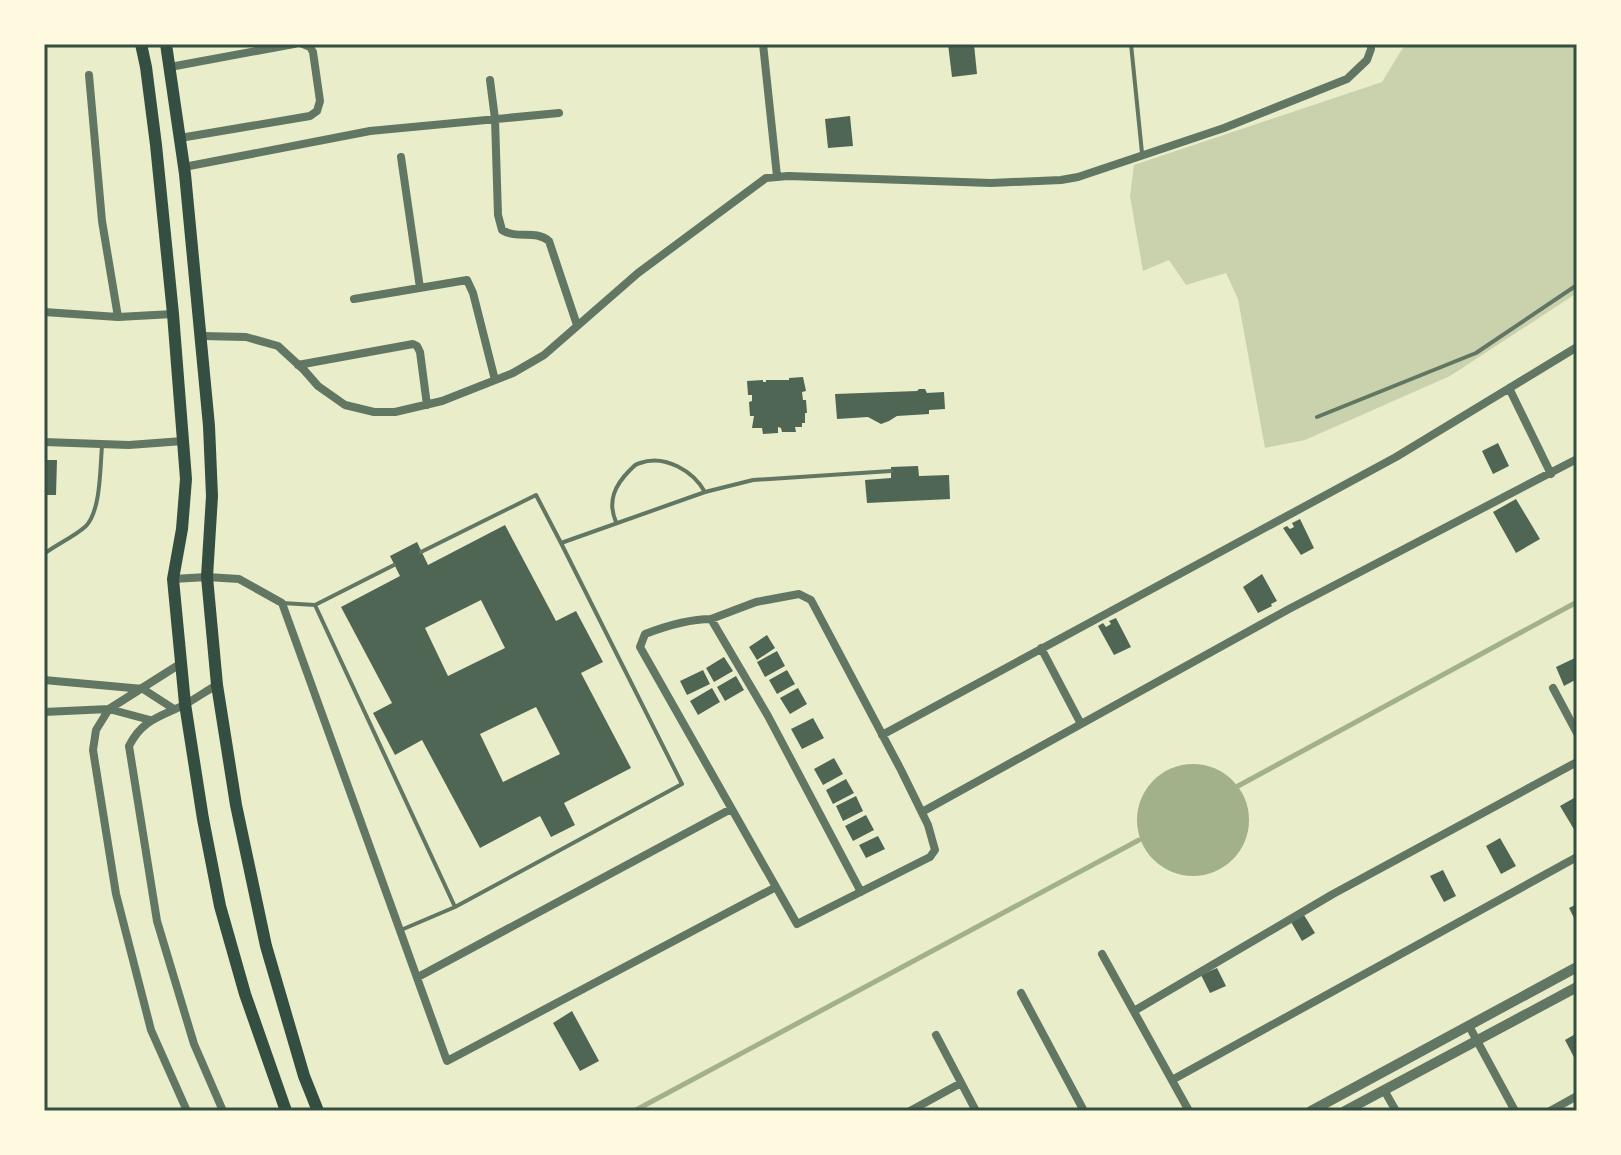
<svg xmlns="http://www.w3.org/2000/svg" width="1621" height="1155" font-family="Poppins,sans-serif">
	<rect width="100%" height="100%" fill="#e9edc9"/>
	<path fill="#cad2ad" d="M1408,44H1577V293L1450,376L1305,440L1265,448L1238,299L1226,273L1186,285L1169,260L1143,271L1130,196L1134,165L1382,82L1404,46Z"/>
	<path fill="#a3b18a" d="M1137 820a56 56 0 1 1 112 0a56 56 0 1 1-112 0Z"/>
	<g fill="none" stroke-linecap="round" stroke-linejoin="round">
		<path stroke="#a3b18a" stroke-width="5" d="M1238,786L1577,602
			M634,1111L1139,840"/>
	</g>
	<path fill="#4f6655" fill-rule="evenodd" d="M948,44H974L977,74L952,77Z
		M850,116L853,146L828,148L825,119Z
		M803,377L806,391L802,392L803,400H806L807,413H805V423H802V427H795L796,432H782L781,428L778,427V433L763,434L762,428H752L754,416H750L749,402L752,401V395H748L747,381L763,380V382H766V380H789V378Z
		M919,389H925L927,393L944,392L945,409L929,410V414L897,416L889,421L881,424L868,417L837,419L835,394L917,391Z
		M1498,443L1509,466L1493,474L1482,451Z
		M44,460H57L56,495H44Z
		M918,466L919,476L949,475L950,499L867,503L865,480L891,478V467Z
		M1516,499L1540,539L1516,553L1493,512Z
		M1300,519L1314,548L1301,555L1283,528L1287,526L1290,529L1294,527L1292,523Z
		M505,525L556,621L576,611L603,662L581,673L631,768L564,803L575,825L551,837L540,816L480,848L422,740L395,755L373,713L392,703L341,607L400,576L390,556L417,542L428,565ZM481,600L505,648L448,676L425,628ZM536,707L560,754L503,782L480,734Z
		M1262,574L1277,601L1271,604L1272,606L1258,613L1243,587Z
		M1116,618L1131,647L1114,655L1098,626L1103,623L1106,627L1111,624L1109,621Z
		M767,635L775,648L757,660L749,647Z
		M777,651L785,666L765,677L757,662Z
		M724,657L733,671L714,682L706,668Z
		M1577,657V679L1564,686L1556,667Z
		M703,670L710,684L687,695L680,681Z
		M787,670L795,684L777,694L769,680Z
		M736,676L744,690L725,701L717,687Z
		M712,688L720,702L698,715L690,701Z
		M798,688L807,704L790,714L780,698Z
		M813,718L824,738L802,749L791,729Z
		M834,758L843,774L823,785L814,769Z
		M846,779L854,793L833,804L826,790Z
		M856,796L863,811L843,821L836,806Z
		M1574,798L1577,803V830L1575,831L1560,806Z
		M866,815L874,830L853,841L845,826Z
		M878,836L885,849L866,858L859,845Z
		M1500,838L1516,866L1501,874L1486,846Z
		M1443,870L1456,896L1444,902L1430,876Z
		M1577,904V924L1569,908Z
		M1304,915L1315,933L1302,941L1291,922Z
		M1217,968L1226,986L1210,993L1201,975Z
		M572,1011L599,1061L580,1071L553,1023Z
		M1577,1033V1063L1565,1040Z"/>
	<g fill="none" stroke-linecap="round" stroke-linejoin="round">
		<path stroke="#617663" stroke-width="4" d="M1131,44L1142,153
			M1317,417L1476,353L1577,285
			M616,522C607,501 615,485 630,470C634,466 635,464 640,463C665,454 693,471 705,492
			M421,552L536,495L561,543L705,492L753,480L891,471
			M44,554C57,544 74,537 86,526C101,510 100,468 102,446
			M282,603L315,605L394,565
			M315,605L455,907
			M401,930L455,907L682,784L561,543"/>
		<path stroke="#617663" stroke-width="8" d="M763,44L777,176
			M170,67L294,44
			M89,75L102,221L118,317
			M490,80L495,119L498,215L502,230C518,240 534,229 549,241L577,325
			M180,138L310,116L317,111L320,101L313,52L310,47L303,44
			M401,157L420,288
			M184,167L370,131L559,113
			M354,299L467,280L473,293L495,380
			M44,312L118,317L173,314
			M202,336L246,337L278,346L304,370L318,386L345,405L374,412H395L442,401L513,373L544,355L638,273L766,178L788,176L991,183L1061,180L1078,177L1224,128L1347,79L1367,60L1371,49V44
			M298,365L413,344L417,346L420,352L427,405
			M1509,388L1551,474
			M44,442L129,445L183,441
			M173,579L207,577L239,579L282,603L447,1061L776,887
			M711,619L756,602L799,594L811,600L901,770L928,825L935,850L930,857L797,924L640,647L645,634C666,626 688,619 711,619L768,716L861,892
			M1041,648L1081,724
			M180,664L109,709L96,730L93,750L116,894L151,1030L187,1111
			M44,680L143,689L174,709
			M217,685C206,691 195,699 184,705C159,717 142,720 129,746L157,921L194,1044L223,1111
			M1553,688L1577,733
			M44,712L109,709L150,720
			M882,735L1396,457L1577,347
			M922,812L1289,609L1577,459
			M1102,954L1189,1111
			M418,977L731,809
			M1021,993L1084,1111
			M1134,1011L1333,894L1577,762
			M1469,1026L1515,1111
			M936,1035L976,1111
			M1172,1080L1577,857
			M1384,1090L1396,1111
			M910,1111L961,1083
			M1550,1111L1577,1096"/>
		<path stroke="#617663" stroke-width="10" d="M1311,1111L1577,967
			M1345,1111L1577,987"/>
		<path stroke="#344e41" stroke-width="12" d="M141,44L146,67L156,145L173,314L186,479L182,529L173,579L185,704L203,819L220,906L245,994L286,1111
			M166,44L185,174L209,426L212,496L207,577L217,685L236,805L266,946L304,1076L318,1111"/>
	</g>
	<rect width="1621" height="1155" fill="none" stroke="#fefae0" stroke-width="92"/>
	<rect x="46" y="46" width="1529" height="1063" fill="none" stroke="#344e41" stroke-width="3"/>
</svg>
